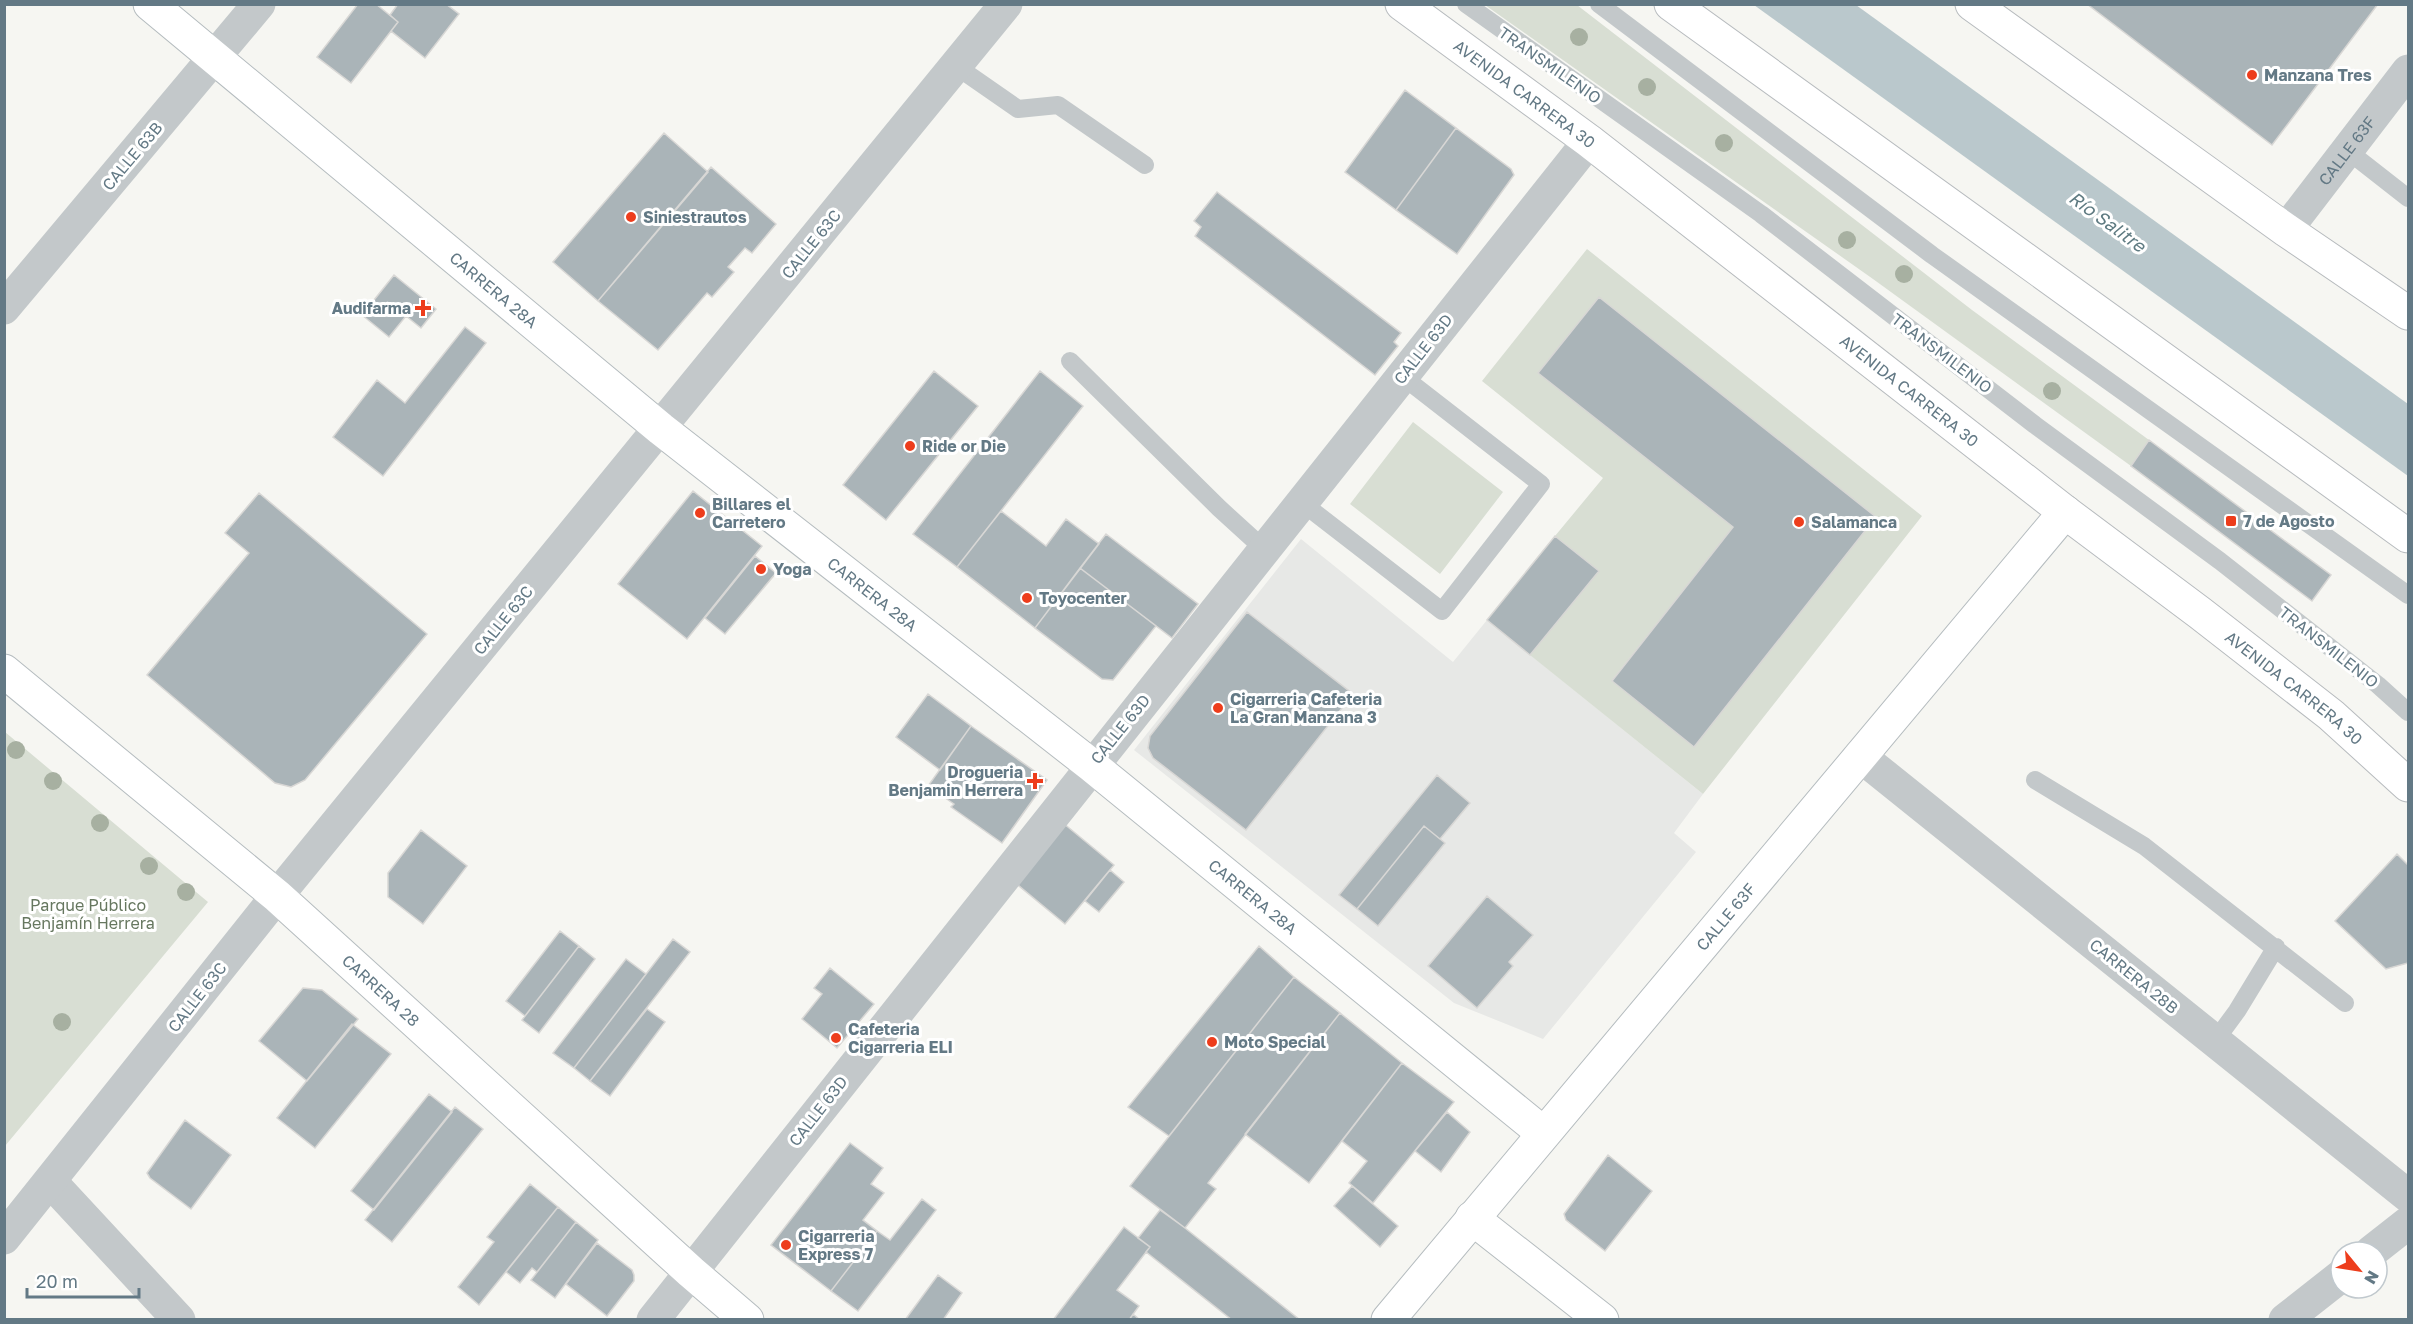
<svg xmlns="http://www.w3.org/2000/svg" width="2413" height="1324" font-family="'Golos Text',sans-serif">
	<rect width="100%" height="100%" fill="#f6f6f2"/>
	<path fill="#e7e8e6" d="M1301,539L1453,662L1487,620L1703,794L1674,833L1696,852L1543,1039L1454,1003L1134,750Z"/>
	<path fill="#d8ded3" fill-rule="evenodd" d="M1485,5H1577L1972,310L2149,440L2131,466L1873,279Z
		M1587,249L1922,516L1703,794L1530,655L1599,571L1555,536L1603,478L1482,381ZM1599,297L1876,517L1694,746L1612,680L1733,527L1539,373Z
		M1413,422L1503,492L1440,574L1350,504Z
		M5,732L208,902L5,1146Z"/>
	<path fill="#bac8cc" d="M1754,5H1856L2408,404V476Z"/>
	<path fill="#aab4b8" stroke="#d8d7d5" stroke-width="1.5" d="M358,4H376L398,22L351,83L317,57Z
		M398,4H446L459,14L425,58L391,31L398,22L390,15Z
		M2087,4H2378L2272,145Z
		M1405,90L1456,128L1396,210L1345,172Z
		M1456,128L1511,169L1514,175L1457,254L1396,210Z
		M664,133L708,172L598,301L553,262Z
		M711,167L776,224L752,253L745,248L728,267L734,272L712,297L707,293L658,350L598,301Z
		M1217,192L1401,333L1394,342L1398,346L1375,375L1195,236L1201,227L1194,221Z
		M394,275L436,309L421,328L406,316L389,337L362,315Z
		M1599,297L1876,517L1694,747L1612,681L1733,527L1538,373Z
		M465,327L486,343L383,476L333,437L377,380L405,403Z
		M934,371L978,406L886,520L843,485Z
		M1040,371L1083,406L957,567L913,534Z
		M2149,440L2331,575L2312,601L2131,466Z
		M693,491L762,546L687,639L618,584Z
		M259,493L427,634L305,780L291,787L275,783L147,675L249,553L225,533Z
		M1001,511L1046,546L1066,519L1099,544L1035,628L957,567Z
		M1106,534L1198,604L1172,638L1080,568Z
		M1555,536L1599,571L1530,655L1487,620Z
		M755,556L776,573L725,634L705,618Z
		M1080,568L1156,626L1113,680L1102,679L1035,628Z
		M1247,612L1353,694L1246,830L1153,758L1148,748L1150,736Z
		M928,694L971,726L940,770L896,737Z
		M971,726L1047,780L1002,843L951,807L954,804L928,786Z
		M1437,775L1470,803L1440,839L1424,826L1357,909L1339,895Z
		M1057,818L1114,865L1065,924L1008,877Z
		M1424,826L1445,843L1378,926L1357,909Z
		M421,830L467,866L423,924L388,897V873Z
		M2397,854L2408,865V963L2386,969L2335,921Z
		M1110,870L1124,882L1099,912L1085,901Z
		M1487,896L1533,935L1509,962L1513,966L1477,1008L1428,966Z
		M560,931L579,946L525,1016L506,1001Z
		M673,939L690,952L590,1081L574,1068Z
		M579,946L595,959L539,1033L522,1020Z
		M1259,946L1294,977L1169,1136L1128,1107Z
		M626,959L646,974L574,1068L553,1053Z
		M830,968L874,1004L837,1048L802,1019L822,994L814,988Z
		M1294,977L1340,1013L1208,1183L1216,1189L1185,1228L1130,1186Z
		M303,988L322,990L358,1019L307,1081L259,1041Z
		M647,1009L665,1022L610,1096L590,1081Z
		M1340,1013L1402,1063L1309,1183L1245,1134Z
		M352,1024L391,1054L315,1148L277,1118Z
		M1402,1063L1454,1102L1373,1203L1349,1183L1367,1161L1342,1141Z
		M429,1094L452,1112L374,1210L351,1191Z
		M455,1107L483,1129L392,1242L365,1220Z
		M1447,1112L1470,1132L1441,1172L1415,1151Z
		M185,1120L231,1155L191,1209L150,1178L147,1173Z
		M850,1143L883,1168L871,1184L884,1193L863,1220L877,1231L831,1291L771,1245Z
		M1608,1155L1652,1191L1605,1251L1566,1220L1564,1214Z
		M530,1184L558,1207L479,1305L458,1287L494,1242L487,1237Z
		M1352,1186L1398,1226L1380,1247L1334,1206Z
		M922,1199L936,1210L858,1311L831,1291L877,1231L890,1240Z
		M558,1207L576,1222L537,1272L532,1268L520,1283L506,1272Z
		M1160,1210L1185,1228L1300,1320H1232L1146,1252L1150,1247L1138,1238Z
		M576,1222L598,1240L555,1298L531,1280Z
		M1124,1227L1150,1247L1117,1290L1139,1306L1129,1320H1053Z
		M597,1243L632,1270L634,1275V1281L607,1316L566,1284Z
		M938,1275L962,1293L943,1320H905Z
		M1133,1314L1140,1320H1129Z"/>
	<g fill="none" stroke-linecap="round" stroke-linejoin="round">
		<defs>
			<g id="secondary">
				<path id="s2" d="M150,4L661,429L1091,765L1543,1133"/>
				<path id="s3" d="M4,671L277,896L691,1272L747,1320"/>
				<path d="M1472,1218L1602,1320"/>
				<path id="s4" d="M1388,1320L2065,512"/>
			</g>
			<g id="highway">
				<path id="s5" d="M1402,4L1589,141L2065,512L2200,613L2331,715L2408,785"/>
				<path d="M1671,4L2408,536"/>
				<path d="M1972,4L2286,230L2408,313"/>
			</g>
		</defs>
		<use href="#secondary" stroke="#b5bcbf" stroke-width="35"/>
		<use href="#highway" stroke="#b7bbbe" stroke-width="35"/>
		<path stroke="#c3c8ca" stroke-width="18" d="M1466,4L1761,214L2035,425L2220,561L2378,685L2408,712
			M1599,4L1932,255L2408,595
			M956,66L1018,109L1058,105L1145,165
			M2348,151L2408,198
			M1070,361L1219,508L1264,549
			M1301,502L1442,611L1541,484L1402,376
			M2035,780L2144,846L2345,1003
			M2215,1041L2237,1011L2276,947"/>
		<g stroke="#c3c8ca" stroke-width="33">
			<path id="s1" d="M2286,230L2408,71"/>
			<path d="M4,308L259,4"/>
			<path d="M1860,756L2408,1196"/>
			<path d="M50,1181L179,1320"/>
			<path d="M4,1238L277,896L1006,4"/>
			<path d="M2371,1252L2408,1223"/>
			<path d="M653,1320L1589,141"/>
			<path d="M2285,1320L2341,1276"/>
		</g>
		<use href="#secondary" stroke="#fff" stroke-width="33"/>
		<use href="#highway" stroke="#fff" stroke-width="33"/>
	</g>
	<g fill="#a7b0a1">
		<circle cx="1579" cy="37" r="9"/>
		<circle cx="1647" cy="87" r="9"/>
		<circle cx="1724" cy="143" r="9"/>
		<circle cx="1847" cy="240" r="9"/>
		<circle cx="1904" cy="274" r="9"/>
		<circle cx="2052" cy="391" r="9"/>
		<circle cx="16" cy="750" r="9"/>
		<circle cx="53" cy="781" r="9"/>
		<circle cx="100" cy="823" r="9"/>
		<circle cx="149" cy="866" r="9"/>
		<circle cx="186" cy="892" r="9"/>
		<circle cx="62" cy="1022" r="9"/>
	</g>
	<g fill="#ed3d1c" stroke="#fff" stroke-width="2">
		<circle cx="2252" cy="75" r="6"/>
		<circle cx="631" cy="217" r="6"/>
		<path d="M420 299h6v6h6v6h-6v6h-6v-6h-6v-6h6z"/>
		<circle cx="910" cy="446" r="6"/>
		<circle cx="700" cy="513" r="6"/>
		<rect x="2225" y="515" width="12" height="12" rx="3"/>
		<circle cx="1799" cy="522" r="6"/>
		<circle cx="761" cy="569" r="6"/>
		<circle cx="1027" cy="598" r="6"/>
		<circle cx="1218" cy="708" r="6"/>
		<path d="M1032 772h6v6h6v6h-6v6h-6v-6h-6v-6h6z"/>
		<circle cx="836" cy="1038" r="6"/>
		<circle cx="1212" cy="1042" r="6"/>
		<circle cx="786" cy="1245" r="6"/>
	</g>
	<g text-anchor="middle" stroke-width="6" stroke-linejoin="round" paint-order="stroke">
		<g font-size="16" fill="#637985" stroke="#fff">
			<text transform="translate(1550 65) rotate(35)" y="6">TRANSMILENIO</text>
			<text dy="6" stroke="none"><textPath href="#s5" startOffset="152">AVENIDA CARRERA 30</textPath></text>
			<text dy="6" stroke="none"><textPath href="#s1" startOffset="100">CALLE 63F</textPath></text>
			<text transform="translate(132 156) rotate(-50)" y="6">CALLE 63B</text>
			<text transform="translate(811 244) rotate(-51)" y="6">CALLE 63C</text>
			<text dy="6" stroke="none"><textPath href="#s2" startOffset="447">CARRERA 28A</textPath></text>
			<text transform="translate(1423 349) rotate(-52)" y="6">CALLE 63D</text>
			<text transform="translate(1942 353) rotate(37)" y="6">TRANSMILENIO</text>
			<text dy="6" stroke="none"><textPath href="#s5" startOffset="638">AVENIDA CARRERA 30</textPath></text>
			<text dy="6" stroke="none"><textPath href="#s2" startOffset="933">CARRERA 28A</textPath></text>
			<text transform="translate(503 620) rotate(-51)" y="6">CALLE 63C</text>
			<text transform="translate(2329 647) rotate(38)" y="6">TRANSMILENIO</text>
			<text dy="6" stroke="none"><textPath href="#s5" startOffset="1124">AVENIDA CARRERA 30</textPath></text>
			<text transform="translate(1120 729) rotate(-51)" y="6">CALLE 63D</text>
			<text dy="6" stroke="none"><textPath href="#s2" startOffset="1419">CARRERA 28A</textPath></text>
			<text dy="6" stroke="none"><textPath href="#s4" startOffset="526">CALLE 63F</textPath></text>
			<text transform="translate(2134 976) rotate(39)" y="6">CARRERA 28B</text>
			<text dy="6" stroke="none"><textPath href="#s3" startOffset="494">CARRERA 28</textPath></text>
			<text transform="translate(197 997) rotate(-52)" y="6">CALLE 63C</text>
			<text transform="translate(818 1111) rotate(-52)" y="6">CALLE 63D</text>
		</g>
		<g font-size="16" font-weight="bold" fill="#637985" stroke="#fff" text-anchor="start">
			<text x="2264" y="81">Manzana Tres</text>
			<text x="643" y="223">Siniestrautos</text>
			<text x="411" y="314" text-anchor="end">Audifarma</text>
			<text x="922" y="452">Ride or Die</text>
			<text x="712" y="510">Billares el<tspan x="712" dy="18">Carretero</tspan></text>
			<text x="2243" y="527">7 de Agosto</text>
			<text x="1811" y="528">Salamanca</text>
			<text x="773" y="575">Yoga</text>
			<text x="1039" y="604">Toyocenter</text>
			<text x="1230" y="705">Cigarreria Cafeteria<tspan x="1230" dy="18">La Gran Manzana 3</tspan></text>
			<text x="1023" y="778" text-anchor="end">Drogueria<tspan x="1023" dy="18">Benjamin Herrera</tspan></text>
			<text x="848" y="1035">Cafeteria<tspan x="848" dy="18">Cigarreria ELI</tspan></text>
			<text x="1224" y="1048">Moto Special</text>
			<text x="798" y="1242">Cigarreria<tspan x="798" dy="18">Express 7</tspan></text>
		</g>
		<g font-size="16" fill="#66775f" stroke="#fff">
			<text x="88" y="911">Parque Público<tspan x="88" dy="18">Benjamín Herrera</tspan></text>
		</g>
		<g font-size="18" font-style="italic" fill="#5f7b82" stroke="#fff">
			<text transform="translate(2107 222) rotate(36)" y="6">Río Salitre</text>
		</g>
	</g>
	<rect width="2413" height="1324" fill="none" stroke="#637985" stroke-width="12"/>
	<g transform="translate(2359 1270) rotate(120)"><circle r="28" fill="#ffffff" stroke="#c1c9ce" stroke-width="1.5"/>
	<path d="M0-4.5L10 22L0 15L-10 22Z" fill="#ed3d1c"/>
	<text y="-9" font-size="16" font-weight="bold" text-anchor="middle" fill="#637985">N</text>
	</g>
	<path d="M27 1288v9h112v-9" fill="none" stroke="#637985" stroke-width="3"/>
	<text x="36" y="1288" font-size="18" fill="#637985" stroke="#ffffff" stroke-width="4.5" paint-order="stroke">20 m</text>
</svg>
